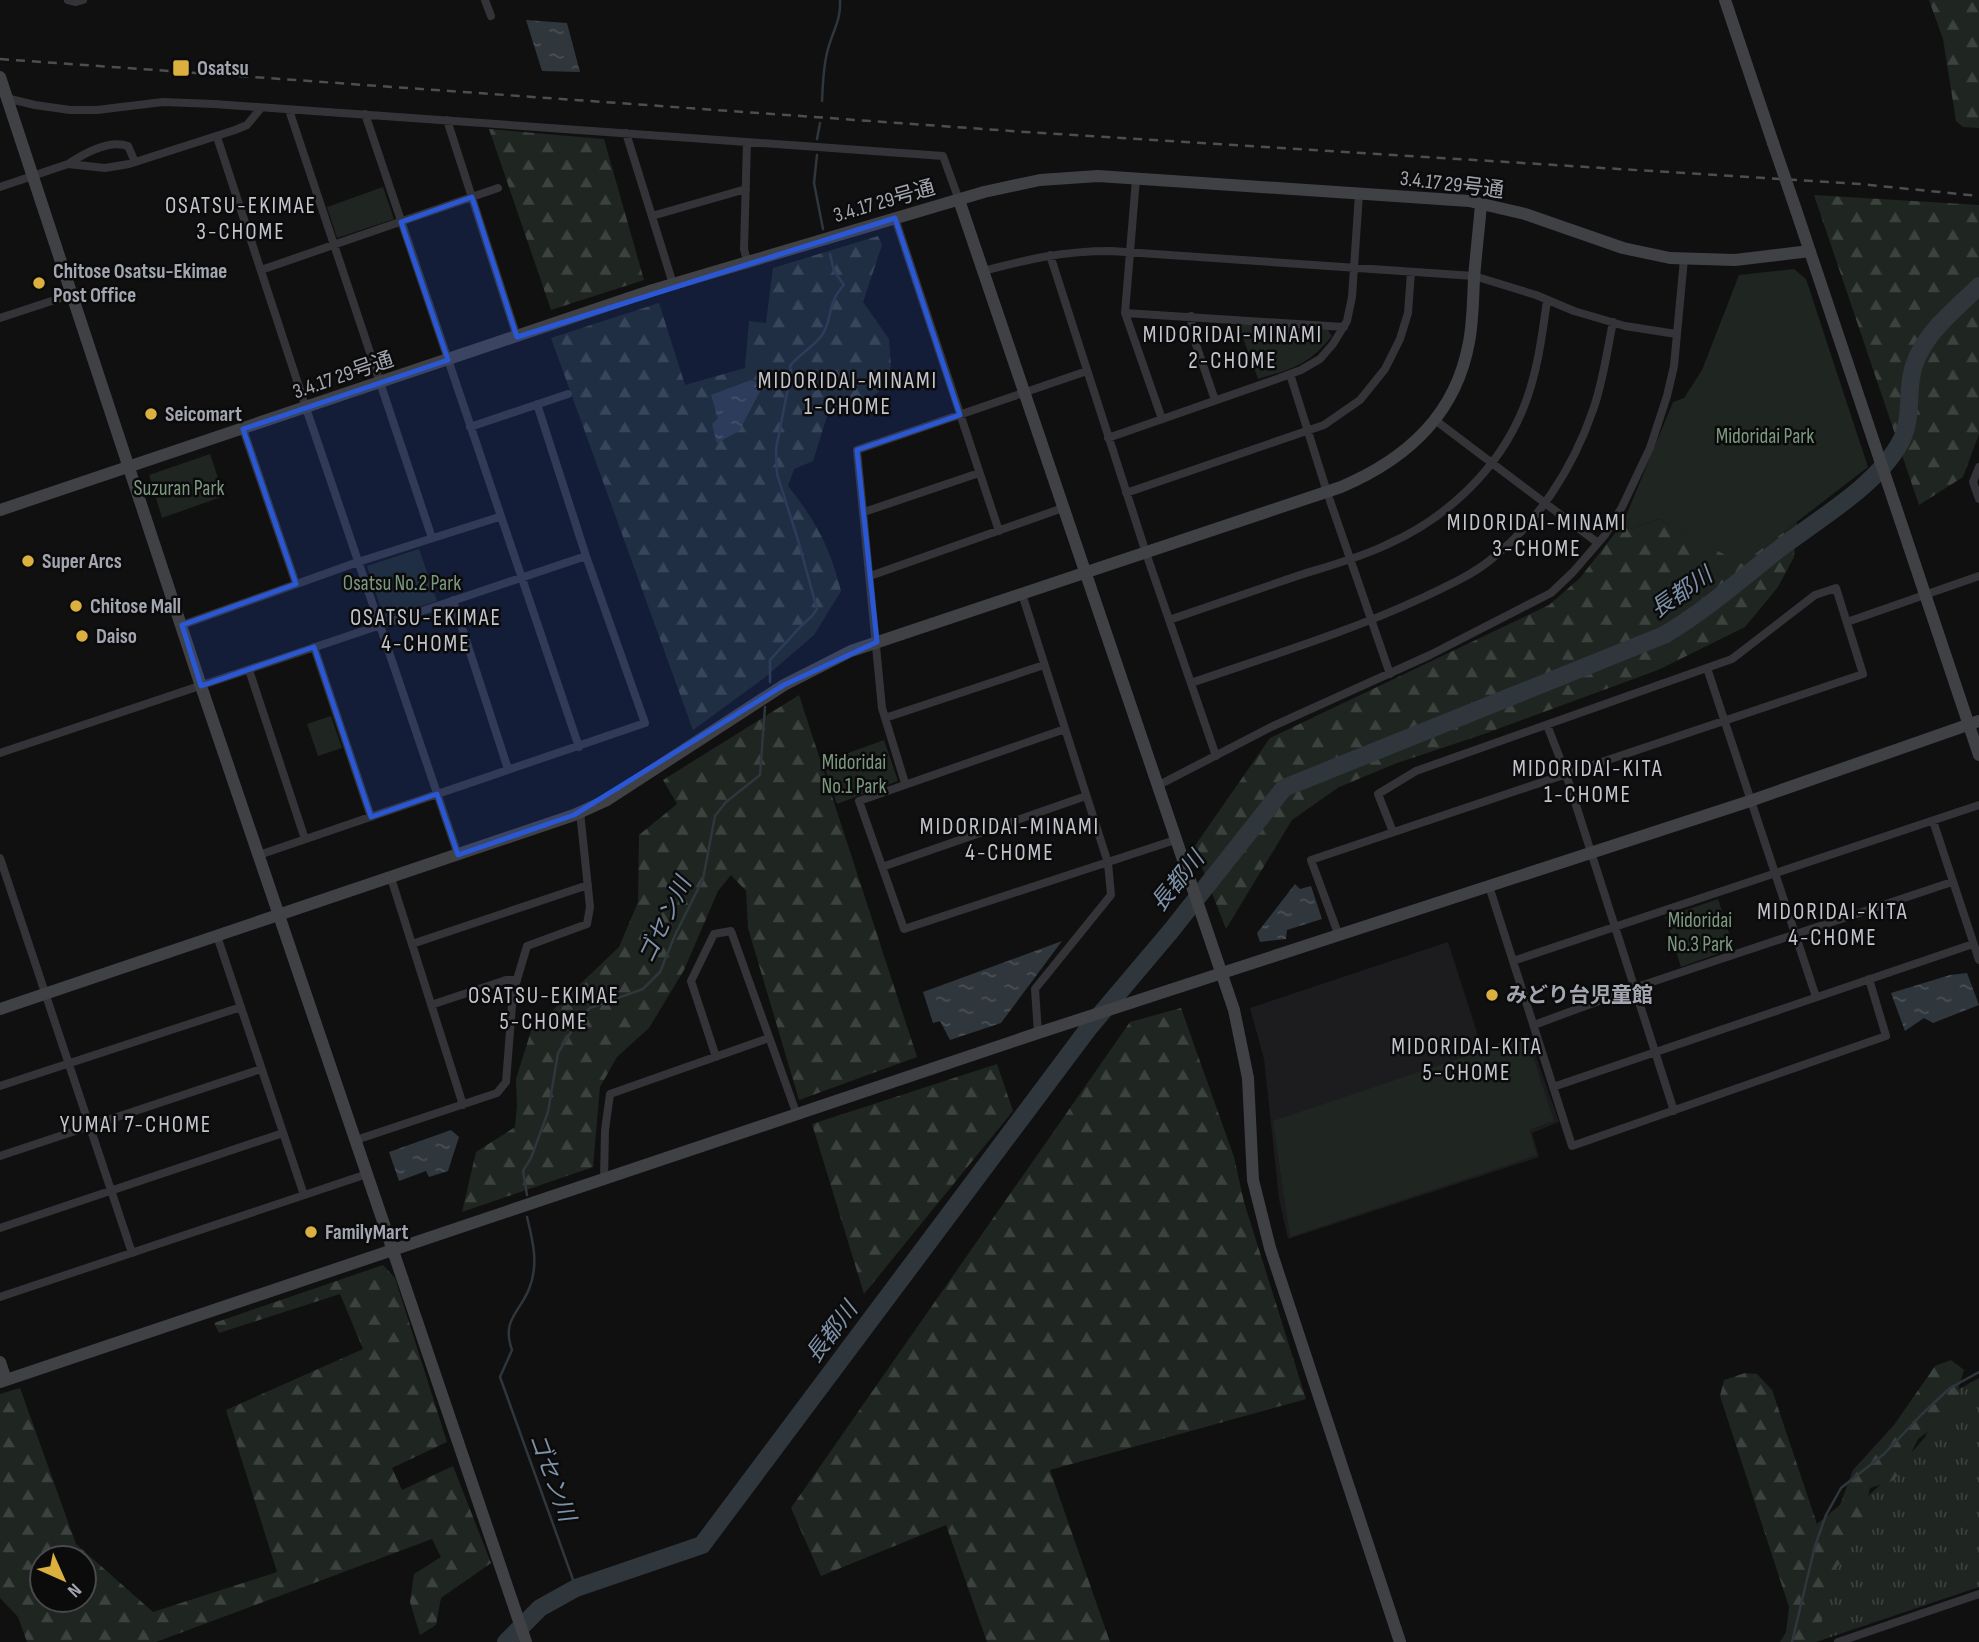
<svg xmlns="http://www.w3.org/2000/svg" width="1979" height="1642" font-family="'Sofia Sans Condensed','Noto Sans JP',sans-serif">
	<defs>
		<pattern id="grass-tufts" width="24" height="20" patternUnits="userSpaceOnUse" patternTransform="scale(1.75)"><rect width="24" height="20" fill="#1f2520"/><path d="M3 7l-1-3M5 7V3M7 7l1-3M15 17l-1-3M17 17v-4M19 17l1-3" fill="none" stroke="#3c423e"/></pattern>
		<pattern id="forest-firs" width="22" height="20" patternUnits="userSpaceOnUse" patternTransform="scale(1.75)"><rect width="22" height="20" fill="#1f2520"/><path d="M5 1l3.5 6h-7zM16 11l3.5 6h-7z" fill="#3c423e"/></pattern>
		<pattern id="water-ripples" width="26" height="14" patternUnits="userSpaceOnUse" patternTransform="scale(1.75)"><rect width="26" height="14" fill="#2f363c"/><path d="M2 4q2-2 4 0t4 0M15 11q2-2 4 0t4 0" fill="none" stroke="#4a5056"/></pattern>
	</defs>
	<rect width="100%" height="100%" fill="#101011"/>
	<path fill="#1c1c1e" d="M1448,942L1482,1048L1528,1034L1559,1122L1532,1133L1539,1157L1288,1239L1279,1199L1264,1059L1250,1008Z"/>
	<path fill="url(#grass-tufts)" d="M1979,1378V1587L1816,1642H1810L1827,1573L1866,1498L1898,1468L1925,1437L1934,1420L1957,1390Z"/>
	<path fill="url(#forest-firs)" fill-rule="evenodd" d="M1929,0H1979V128L1963,127L1956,121L1943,39Z
		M489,129L604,139L644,280L551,310Z
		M1814,195L1979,205V434L1963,477L1919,505Z
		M878,236L882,245L863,302L889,339L891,366L886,386L867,401L849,404L827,416L813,461L794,469L788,486C816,521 830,548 841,591L814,635L764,678L693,730L551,338L659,303L685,385L745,368L749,321L766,323L773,268Z
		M1659,519L1742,563L1797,522L1794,557L1778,587L1745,627L1658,670L1484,734L1397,763L1339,787L1292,820L1226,929L1194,847L1270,738L1549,605L1580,578L1623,523L1632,529Z
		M799,695L917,1057L799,1100L748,928L746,891L731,875L718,891L684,970L649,1028L617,1057L600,1087L593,1167L462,1212L476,1152L515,1127L517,1106L516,1079L531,1031L619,947L638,902L639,835L677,804L663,780Z
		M1181,1008L1234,1157L1244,1202L1306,1399L1050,1470L1110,1642H987L946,1525L821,1576L791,1508L1130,1022Z
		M997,1064L1013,1111L864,1294L812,1124Z
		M383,1265L395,1278L447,1442L392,1468L402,1490L453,1466L491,1563L441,1598L436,1625L420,1635L410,1602L414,1574L441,1557L432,1539L156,1642H27L18,1617L0,1598V1394L20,1388L76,1544L153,1612L277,1572L226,1410L363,1349L340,1294L219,1333L214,1323ZM42,1558H84V1600H42Z
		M1951,1360L1964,1370L1956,1397L1936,1426L1918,1439L1903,1470L1892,1481L1870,1488L1864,1516L1856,1524L1850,1553L1835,1569L1830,1585L1818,1638L1812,1642H1780L1786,1632L1789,1607L1720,1396L1724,1380L1745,1373L1757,1374L1772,1390L1817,1524L1840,1505L1853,1470L1894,1425L1935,1366Z"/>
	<path fill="#1f2520" d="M383,187L394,219L337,238L327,207Z
		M1794,269L1806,279L1868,467L1742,564L1659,519L1632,529L1623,523L1673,402L1684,398L1702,370L1739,275Z
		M1238,324L1328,330L1332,336C1307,366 1294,368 1258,379Z
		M210,454L224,496L162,518L149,475Z
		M419,549L437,601L384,618L367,566Z
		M331,716L342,748L318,756L307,724Z
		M884,740L898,781L837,804L823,762Z
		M1718,899L1734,948L1681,967L1665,917Z
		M1526,1036L1554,1121L1529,1130L1537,1155L1290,1237L1273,1121Z"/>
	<path fill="url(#water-ripples)" d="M526,20L567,23L580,72L542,71Z
		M751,380L764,384L739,431L717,443L712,424L718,418L711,395Z
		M1295,884L1300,889L1311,886L1322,919L1287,930L1286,939L1260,942L1257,933Z
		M1062,941L1001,1023L950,1040L940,1021L933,1023L923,992Z
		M1967,973L1979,1005L1933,1023L1924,1018L1905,1031L1891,993L1950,975Z
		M451,1130L459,1137L448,1171L429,1177L426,1171L399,1181L389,1152Z"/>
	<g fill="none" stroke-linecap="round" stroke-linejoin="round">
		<path stroke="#2f363c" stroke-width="2.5" d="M822,101C823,84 823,66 828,49C833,30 841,21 840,0
			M817,139L820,123
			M817,155L814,183L823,229
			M770,682V660L801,626L812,616L817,609L798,540L777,474L776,449L791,373L790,366C799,354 814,347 822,335C833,320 826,304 844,285L834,271L830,254
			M527,1195L523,1171L531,1158L548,1112L558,1053L581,1016L590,1008L643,989L660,972L675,935L703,879L715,816L726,802L760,775L765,707
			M527,1217C533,1241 539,1265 529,1289C520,1312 501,1320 512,1350L500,1377L576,1588
			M1792,1642L1815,1546L1826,1515L1841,1488L1884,1454L1922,1414L1950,1388L1979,1372"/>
		<path stroke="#2f363c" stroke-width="18" d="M506,1642L540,1608L576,1588L702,1545L1088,1029L1170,932L1284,788L1664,635C1705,611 1741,579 1779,549C1818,519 1878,485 1901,441C1911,422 1908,398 1911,378C1917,338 1952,313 1979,286"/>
		<path stroke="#343438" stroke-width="8" d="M68,0L76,2L83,0
			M485,0L491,16
			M6,98L35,105L70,110H97L163,102L214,104L943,156L959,200
			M289,110L432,538
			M365,114L579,747
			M447,120L517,337
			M626,133L673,284
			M217,137L306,408L458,855
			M68,164C83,154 109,139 128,146L135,162
			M1136,179L1125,313L1162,419
			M0,187L68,164L105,168L129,164L235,130L247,125L261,108
			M652,216L746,189
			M895,218L999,531
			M1050,255L1146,553L1216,756
			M747,261L744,249L747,142
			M261,270L498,188
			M983,271C1029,259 1062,251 1111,251L1474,276L1536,295L1574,311L1625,326L1676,334
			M1125,313L1344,327
			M1191,316L1192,333L1215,400
			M0,318L73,294
			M1290,374L1327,492L1390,674
			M1435,420L1598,543
			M470,427L568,394
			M243,429L296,584
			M1108,438L1277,379L1301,370L1320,359L1333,344L1347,321L1352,297L1359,194
			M1979,467L1973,482L1979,499
			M1126,493L1324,425L1360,400L1385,369L1400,339L1408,313L1411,272
			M864,512L979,473
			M870,576L1063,508
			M1022,594L1108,863L1111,895L1035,989L1038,1033
			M453,600L508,769
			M1169,620C1213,605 1256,590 1300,575C1329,566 1359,558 1386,545C1446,519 1498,470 1523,409C1537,375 1542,337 1547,300
			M1847,622L1979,576
			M182,625L358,562L499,517
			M314,647L371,817
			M1707,668L1816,997
			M249,670L305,839
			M1191,683C1269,656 1349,632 1424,597C1447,586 1470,576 1489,561C1538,523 1573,468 1593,410C1603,382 1607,351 1613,322
			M885,718L1044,665
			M1547,725L1566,774L1674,1111
			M1065,729L859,801L904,929L1175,840
			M0,753L586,556
			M905,783L882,708L857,450L1087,371
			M1157,786L1271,727L1430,655L1551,593L1573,572L1605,535L1622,507L1650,448L1667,396L1674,366L1684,259
			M1933,821L1979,960
			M259,855L645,723L586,556L537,404
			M0,858L132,1253
			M882,867L1086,796
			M391,878L463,1105
			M1489,886L1572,1146L1886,1036L1869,979
			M217,936L304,1195
			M1339,936L1311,860L1863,674L1836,588L1815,595L1732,659L1416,771L1378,794L1393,832
			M412,944L588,885
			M1513,961L1979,805
			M431,1005L506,980H517
			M1534,1025L1634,988L1952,882
			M716,1057L691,981L714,934L731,931L797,1115
			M0,1086L241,1007
			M1553,1087L1973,944
			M356,1140L497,1093L506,1082L513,993L527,946L587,924L590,907L580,812
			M0,1156L261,1069
			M604,1180L605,1130L610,1094L769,1038
			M0,1228L283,1133
			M0,1297L367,1174
			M1838,1642L1979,1594"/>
		<path stroke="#404145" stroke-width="12" d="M1725,0L1773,143
			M0,77L201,686L526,1642
			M959,200L1234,1010L1248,1078L1253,1180L1270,1248L1400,1642
			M1796,210L1979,755
			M0,510L653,290L984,192L1040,180L1098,176L1469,201L1525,214L1623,248L1670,258L1735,260L1810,251
			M0,1009L574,815L607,800L784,685L851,651L1341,487C1407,459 1456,415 1469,342C1473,321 1473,299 1474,278C1476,253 1479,229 1481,204
			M0,1362L6,1380
			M0,1382L1038,1033L1750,801L1979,721"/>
		<path stroke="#4d4e52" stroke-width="2.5" stroke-dasharray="9 7" stroke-linecap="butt" d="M0,59L1025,132L1860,184L1979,196"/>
		<path stroke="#404145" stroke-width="12" d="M1773,143L1796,210"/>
	</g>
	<path fill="#2a57d4" fill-opacity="0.2" stroke="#2a57d4" stroke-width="5" stroke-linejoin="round" d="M472,197L517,337L895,218L960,415L857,450L877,642L784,685L574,815L458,855L437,794L371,817L314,647L201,686L182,625L296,584L243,429L448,360L401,222Z"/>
	<g fill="#dbb03f" stroke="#0b0b0c" stroke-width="2.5">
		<rect x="172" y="59" width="18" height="18" rx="3.5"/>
		<circle cx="39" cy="283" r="7"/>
		<circle cx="151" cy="414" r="7"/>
		<circle cx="28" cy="561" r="7"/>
		<circle cx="76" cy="606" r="7"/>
		<circle cx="82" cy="636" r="7"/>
		<circle cx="1492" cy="995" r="7"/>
		<circle cx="311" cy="1232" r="7"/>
	</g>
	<g text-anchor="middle" stroke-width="5" stroke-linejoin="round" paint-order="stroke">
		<g font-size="21" font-weight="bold" fill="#a3a6b0" stroke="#0b0b0c" text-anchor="start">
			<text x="197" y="75">Osatsu</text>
			<text x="53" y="278">Chitose Osatsu-Ekimae<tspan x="53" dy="24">Post Office</tspan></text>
			<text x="165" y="421">Seicomart</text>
			<text x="42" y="568">Super Arcs</text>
			<text x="90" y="613">Chitose Mall</text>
			<text x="96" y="643">Daiso</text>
			<text x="1506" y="1002">みどり台児童館</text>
			<text x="325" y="1239">FamilyMart</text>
		</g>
		<g font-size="21" fill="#a3a6b0" stroke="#0b0b0c">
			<text transform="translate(1452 184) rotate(7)" y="7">3.4.17 29号通</text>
			<text transform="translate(884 201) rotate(-16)" y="7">3.4.17 29号通</text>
			<text transform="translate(343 375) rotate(-19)" y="7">3.4.17 29号通</text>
		</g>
		<g font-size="21" fill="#7c9980" stroke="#0b0b0c">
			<text x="1765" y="443">Midoridai Park</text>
			<text x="179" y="495">Suzuran Park</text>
			<text x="402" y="590">Osatsu No.2 Park</text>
			<text x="854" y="769">Midoridai<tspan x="854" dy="24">No.1 Park</tspan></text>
			<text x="1700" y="927">Midoridai<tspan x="1700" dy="24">No.3 Park</tspan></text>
		</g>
		<g font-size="23" letter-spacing="2" fill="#c3c5cd" stroke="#0b0b0c">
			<text x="241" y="213">OSATSU-EKIMAE<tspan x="241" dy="26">3-CHOME</tspan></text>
			<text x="1233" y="342">MIDORIDAI-MINAMI<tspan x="1233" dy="26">2-CHOME</tspan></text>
			<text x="848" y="388">MIDORIDAI-MINAMI<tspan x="848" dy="26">1-CHOME</tspan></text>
			<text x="1537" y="530">MIDORIDAI-MINAMI<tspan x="1537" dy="26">3-CHOME</tspan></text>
			<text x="426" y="625">OSATSU-EKIMAE<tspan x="426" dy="26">4-CHOME</tspan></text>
			<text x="1588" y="776">MIDORIDAI-KITA<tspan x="1588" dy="26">1-CHOME</tspan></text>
			<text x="1010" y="834">MIDORIDAI-MINAMI<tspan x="1010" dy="26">4-CHOME</tspan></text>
			<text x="1833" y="919">MIDORIDAI-KITA<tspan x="1833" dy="26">4-CHOME</tspan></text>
			<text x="544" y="1003">OSATSU-EKIMAE<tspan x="544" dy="26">5-CHOME</tspan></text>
			<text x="1467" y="1054">MIDORIDAI-KITA<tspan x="1467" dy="26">5-CHOME</tspan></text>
			<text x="136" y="1132">YUMAI 7-CHOME</text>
		</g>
		<g font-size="23" font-style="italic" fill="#7d91a8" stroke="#0b0b0c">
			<text transform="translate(1681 592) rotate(-35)" y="8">長都川</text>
			<text transform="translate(1177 881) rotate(-51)" y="8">長都川</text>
			<text transform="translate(664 920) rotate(-64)" y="8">ゴセン川</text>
			<text transform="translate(831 1332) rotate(-53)" y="8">長都川</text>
			<text transform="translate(553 1477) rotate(70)" y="8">ゴセン川</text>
		</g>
	</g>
	<g transform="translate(63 1579) rotate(135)"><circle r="33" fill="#0b0b0c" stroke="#48494e" stroke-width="2"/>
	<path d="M0-5L12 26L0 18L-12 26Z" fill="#dbb03f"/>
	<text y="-10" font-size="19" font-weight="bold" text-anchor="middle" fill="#a3a6b0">N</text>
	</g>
</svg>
